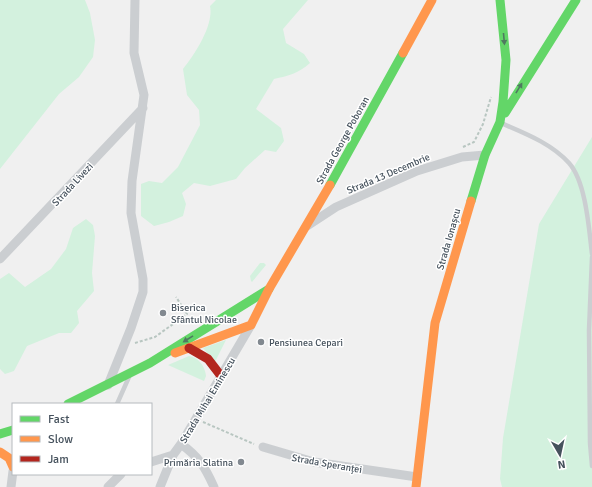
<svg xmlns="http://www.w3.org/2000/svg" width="592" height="487" font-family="Signika,sans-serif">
	<rect width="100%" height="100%" fill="#f0f0f0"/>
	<path fill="#d3f1de" d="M0,0H85L90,13L95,40L93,57L79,77L59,94L0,169Z
		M216,0H308L283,29L286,43L304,54L310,63C299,73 288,76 274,79L256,109L281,128L284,141L276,152L265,150L245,168L236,179L210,186L194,183L182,193L186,204L183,216L169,222L154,226L141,216V184L149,181L162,183L178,167L200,125L199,110L187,95L183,69C195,54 214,25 210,6Z
		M592,137V487H502L500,479L503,438L539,224Z
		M86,219L93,225L95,236L92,273L94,291L77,311L79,323L71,333H59L27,346L14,371L5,374L0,369V279L9,273L25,287L51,269L66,249L73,228Z
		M260,263H264L266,265L252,282L251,281L250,276Z
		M226,340L215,362L203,348Z
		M189,356C199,358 205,366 206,376L204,381L168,365Z"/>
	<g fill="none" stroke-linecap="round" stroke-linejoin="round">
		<path stroke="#b8c6c1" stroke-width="2" stroke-dasharray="3 2" stroke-linecap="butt" d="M463,147L474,142L483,124L491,97
			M135,343L155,337L187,314L176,297
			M203,422L254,444"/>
		<path stroke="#cbced1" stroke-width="4.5" d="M501,123C524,133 551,143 569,163C586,182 589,229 592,254
			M592,257L589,330L590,443L592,466
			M117,404L129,377"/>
		<path stroke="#cbced1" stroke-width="9" d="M307,226L336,207L417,171L462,157L485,155
			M0,259L143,108
			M108,385L131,328L143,292V279L131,213L132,181L144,95L134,53L135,0
			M181,444C199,457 205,467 214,487
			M263,447L314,462L417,477
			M151,462L173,455L181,444L251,325
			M11,487L13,471
			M108,487L121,474
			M160,487L173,455"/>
		<path stroke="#63d668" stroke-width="9" d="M505,113L576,0
			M330,185L403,53
			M471,201L485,155L500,122L503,102L506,60L500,0
			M68,404L150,363L269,289
			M0,434L13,430"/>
		<path stroke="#ff974d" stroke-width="9" d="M403,53L432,0
			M251,325L269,289L330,185
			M175,353L251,325
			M0,452L9,458L13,467
			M416,487L435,323L471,201"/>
		<path stroke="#b3261e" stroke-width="9" d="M189,348L208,359L221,376"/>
	</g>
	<defs><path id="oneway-solid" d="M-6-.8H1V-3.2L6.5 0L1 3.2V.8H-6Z"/></defs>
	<g fill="#4f7a60">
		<use href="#oneway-solid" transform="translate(504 39) rotate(85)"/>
		<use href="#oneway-solid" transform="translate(519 88) rotate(-59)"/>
		<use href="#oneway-solid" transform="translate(188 339) rotate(148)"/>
	</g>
	<g fill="#828990" stroke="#fff" stroke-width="1.5">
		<circle cx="163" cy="313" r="4"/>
		<circle cx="261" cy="342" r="4"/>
		<circle cx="241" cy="462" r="4"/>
	</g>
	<g text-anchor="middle" stroke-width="3" stroke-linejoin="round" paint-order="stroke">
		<g font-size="10" fill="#46525d" stroke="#fff">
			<text transform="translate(342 140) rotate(-61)" y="4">Strada George Poboran</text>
			<text transform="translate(388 173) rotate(-23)" y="4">Strada 13 Decembrie</text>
			<text transform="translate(72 184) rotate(-47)" y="4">Strada Livezi</text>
			<text transform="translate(448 239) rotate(-74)" y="4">Strada Ionașcu</text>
			<text transform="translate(207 400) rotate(-59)" y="4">Strada Mihai Eminescu</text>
			<text transform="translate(327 463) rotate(10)" y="4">Strada Speranței</text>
		</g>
		<g font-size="10" fill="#46525d" stroke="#fff" text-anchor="start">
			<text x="171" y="311">Biserica<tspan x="171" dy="12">Sfântul Nicolae</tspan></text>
			<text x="269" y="346">Pensiunea Cepari</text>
			<text x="233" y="466" text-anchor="end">Primăria Slatina</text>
		</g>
	</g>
	<rect x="12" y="403" width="140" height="72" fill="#ffffff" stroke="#b5babe"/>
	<rect x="20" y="416" width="20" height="6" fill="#63d668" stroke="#b5babe"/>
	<text x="48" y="423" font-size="12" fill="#46525d">Fast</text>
	<rect x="20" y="436" width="20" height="6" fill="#ff974d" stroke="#b5babe"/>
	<text x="48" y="443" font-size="12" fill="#46525d">Slow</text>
	<rect x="20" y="456" width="20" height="6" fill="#b3261e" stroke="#b5babe"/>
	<text x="48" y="463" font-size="12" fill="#46525d">Jam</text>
	<g transform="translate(560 455) rotate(171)" stroke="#ffffff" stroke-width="3" paint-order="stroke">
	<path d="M0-3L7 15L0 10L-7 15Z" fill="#46525d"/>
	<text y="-6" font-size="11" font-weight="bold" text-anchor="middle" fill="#46525d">N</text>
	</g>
</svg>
